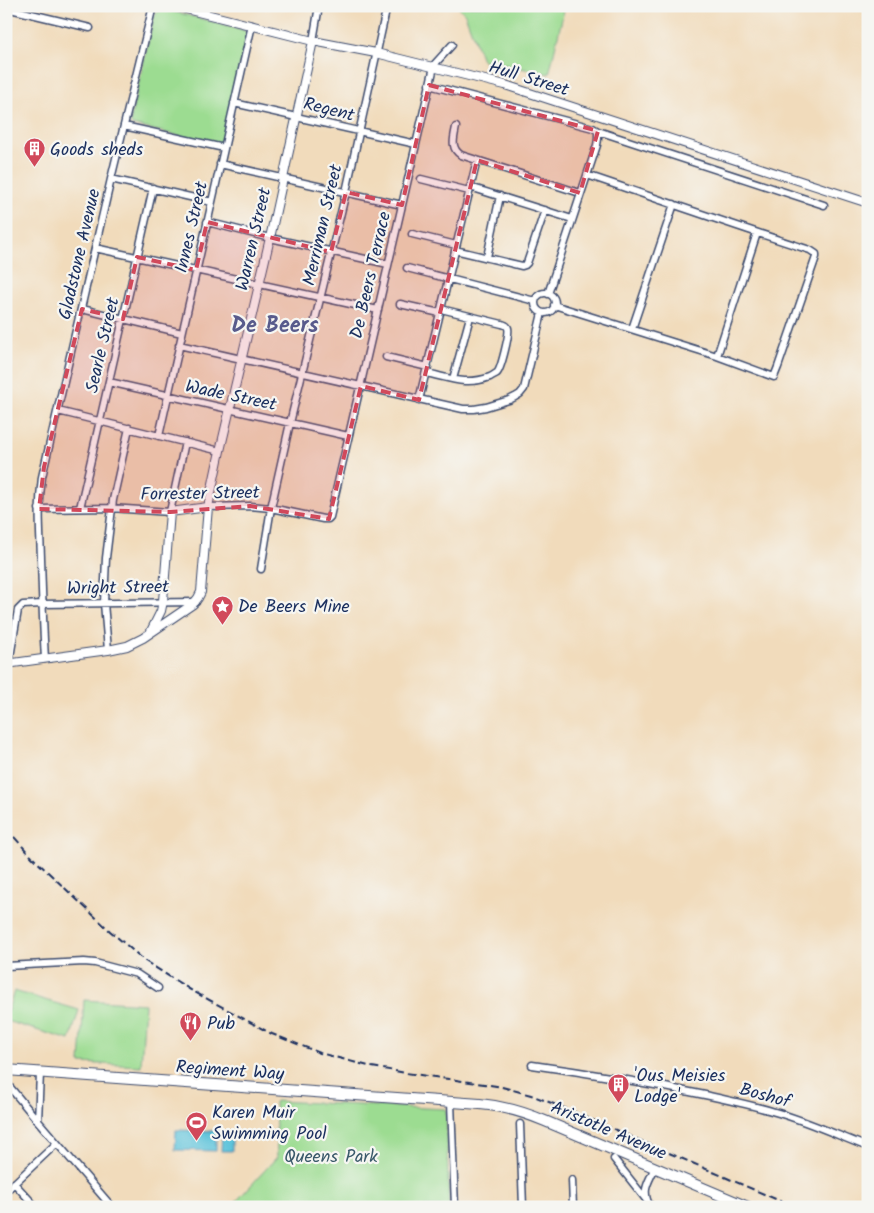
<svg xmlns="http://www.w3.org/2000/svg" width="874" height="1213" font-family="Kalam,sans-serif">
	<rect width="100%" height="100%" fill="#f6f6f2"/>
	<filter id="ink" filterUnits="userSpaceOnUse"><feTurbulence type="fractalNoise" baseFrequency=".02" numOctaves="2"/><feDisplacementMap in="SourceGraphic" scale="10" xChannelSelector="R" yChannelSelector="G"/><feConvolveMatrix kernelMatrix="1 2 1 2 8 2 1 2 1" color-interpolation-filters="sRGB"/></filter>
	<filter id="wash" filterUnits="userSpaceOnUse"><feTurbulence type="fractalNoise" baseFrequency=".0096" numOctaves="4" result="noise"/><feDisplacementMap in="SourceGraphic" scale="20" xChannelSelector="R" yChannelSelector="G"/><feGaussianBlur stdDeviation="1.12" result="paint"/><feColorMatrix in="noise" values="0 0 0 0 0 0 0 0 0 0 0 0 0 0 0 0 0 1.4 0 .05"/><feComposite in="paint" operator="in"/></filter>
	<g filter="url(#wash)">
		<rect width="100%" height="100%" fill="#f1dbbb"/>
		<path fill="#9cdc91" stroke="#5c8678" d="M457,6H565L549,74L482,60L465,14Z
			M164,9L244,30L247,34L222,140L219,145L132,125L131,123V116L154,17L157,12Z
			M14,991L79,1010L70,1040L6,1021V1016Z
			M84,1000L145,1004L141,1066L80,1063Z
			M275,1101L446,1109L449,1207H231L277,1157Z"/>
		<path fill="#5cc2da" stroke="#3c789c" d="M176,1130L216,1131V1151L175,1150Z
			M222,1131L232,1132V1151H221Z"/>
	</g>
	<g filter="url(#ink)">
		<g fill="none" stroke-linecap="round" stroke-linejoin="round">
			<defs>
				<path id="minor" d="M6,8L90,28
					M313,41L319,6
					M429,85L593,128L598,131V139L597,145L548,294
					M234,103L416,144
					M124,126L224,148
					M456,127C454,138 450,148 461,155L580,193
					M598,131L824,205
					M220,164L402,205
					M111,179L212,202
					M421,179L469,191
					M470,187L572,219
					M207,222L270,238L388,264
					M412,234L456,245
					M95,248L378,310
					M455,250L522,266L525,265L527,263L545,210
					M487,257L500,196
					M407,268L535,301
					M535 303a10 10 0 1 1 20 0a10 10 0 1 1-20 0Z
					M400,304L440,313
					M554,305L717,356L774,377L778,367L816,257V254L810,250C735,226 661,200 587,175
					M82,309L182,333
					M632,329L674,204
					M179,345L463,409H474L486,407L509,400L515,397L520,394L524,389L542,313
					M717,356L757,233
					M386,357L428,367
					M426,373C450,378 466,386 490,377C492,376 495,374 497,373C501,369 510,333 508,328C507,325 505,325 502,324L441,309
					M453,379L470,317
					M109,382L348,436
					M419,400L477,160
					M58,411L220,451
					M159,436L252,25
					M208,507L250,506L271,508L323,519H328L330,517L433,71L432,67L452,45
					M80,508L153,188
					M39,509L111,508L170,512L185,442
					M261,569L271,508L290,423L346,192L387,6
					M108,650L104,603L106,558L113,500L129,428
					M45,659C43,625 42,592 41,558C40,529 38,506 42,477L111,179L153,6
					M9,663L18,610L23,605L42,604L196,602
					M6,966L84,962L95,963L137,974L158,988
					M532,1065C590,1073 648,1083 705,1095C728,1100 752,1105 775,1112C807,1121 837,1135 868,1147
					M40,1073L38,1121L112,1207
					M8,1085L38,1121
					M451,1102L455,1207
					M520,1124L523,1207
					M614,1159L648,1202
					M572,1180L573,1207
					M14,1183L36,1207
					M6,1191L57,1143
					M650,1207C641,1189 648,1184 655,1167"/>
				<path id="tertiary" d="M174,6L313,41L376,53L505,85L868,203
					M151,631L161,611L163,601L170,512L208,507
					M6,664L108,650L127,646L143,638L193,604L198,598L201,592L208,507L220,451L270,238L313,41"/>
				<path id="primary" d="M6,1070L480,1104C503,1106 524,1112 545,1121L748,1207"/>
			</defs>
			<use href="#minor" stroke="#3b496c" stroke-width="9"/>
			<use href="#tertiary" stroke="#3b496c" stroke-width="10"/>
			<use href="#primary" stroke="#3b496c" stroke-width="12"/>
			<use href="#minor" stroke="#fff" stroke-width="6"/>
			<use href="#tertiary" stroke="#fff" stroke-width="8"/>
			<use href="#primary" stroke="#fff" stroke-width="10"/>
			<path stroke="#1b2f5e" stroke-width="2" stroke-dasharray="8 4" stroke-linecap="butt" d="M6,828L32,857L110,931L145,961L189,989L272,1034L320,1053L372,1067L406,1073L484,1084L502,1087L531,1095L572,1111L794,1207"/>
		</g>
	</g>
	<path fill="#d1495b" fill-opacity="0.2" stroke="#d1495b" stroke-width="4" stroke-dasharray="10 6" stroke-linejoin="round" d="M429,85L598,131L580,193L477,160L419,400L361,386L329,519L250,506L170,512L39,509L44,467L82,309L123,319L137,257L196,270L207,222L331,252L346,192L402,205Z"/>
	<defs>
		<symbol id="building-pin" viewBox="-11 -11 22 30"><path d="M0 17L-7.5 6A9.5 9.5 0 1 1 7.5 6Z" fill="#d1495b" stroke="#f6f6f2"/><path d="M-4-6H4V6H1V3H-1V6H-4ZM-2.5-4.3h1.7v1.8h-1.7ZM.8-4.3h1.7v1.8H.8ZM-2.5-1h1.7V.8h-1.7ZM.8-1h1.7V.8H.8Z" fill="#fff"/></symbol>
		<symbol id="sight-pin" viewBox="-11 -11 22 30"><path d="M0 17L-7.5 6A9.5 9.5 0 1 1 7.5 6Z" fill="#d1495b" stroke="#f6f6f2"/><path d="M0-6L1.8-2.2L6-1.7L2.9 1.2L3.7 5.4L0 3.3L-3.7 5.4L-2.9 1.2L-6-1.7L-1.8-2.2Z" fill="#fff"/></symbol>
		<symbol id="restaurant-pin" viewBox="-11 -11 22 30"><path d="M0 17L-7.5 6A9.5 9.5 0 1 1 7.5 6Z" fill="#d1495b" stroke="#f6f6f2"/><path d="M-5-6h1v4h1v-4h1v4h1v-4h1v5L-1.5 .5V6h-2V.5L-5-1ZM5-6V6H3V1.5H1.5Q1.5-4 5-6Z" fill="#fff"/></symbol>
		<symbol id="stadium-pin" viewBox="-11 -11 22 30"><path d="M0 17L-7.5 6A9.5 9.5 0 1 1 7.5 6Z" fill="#d1495b" stroke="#f6f6f2"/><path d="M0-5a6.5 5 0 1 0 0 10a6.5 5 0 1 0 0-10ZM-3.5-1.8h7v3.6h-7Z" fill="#fff"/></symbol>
	</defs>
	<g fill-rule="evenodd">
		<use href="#building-pin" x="22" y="136" width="25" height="34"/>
		<use href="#sight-pin" x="210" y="594" width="25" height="34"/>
		<use href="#restaurant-pin" x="178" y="1010" width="25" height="34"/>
		<use href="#building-pin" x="606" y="1072" width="25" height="34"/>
		<use href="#stadium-pin" x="184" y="1110" width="25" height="34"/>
	</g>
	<g text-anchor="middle" stroke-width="4.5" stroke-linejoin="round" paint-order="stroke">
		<g font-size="18" fill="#1b2f5e" stroke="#f6f6f2">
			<text transform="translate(529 78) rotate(17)" y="6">Hull Street</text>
			<text transform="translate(329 109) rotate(14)" y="6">Regent</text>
			<text transform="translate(322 225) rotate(-77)" y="6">Merriman Street</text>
			<text transform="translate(191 227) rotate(-77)" y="6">Innes Street</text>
			<text transform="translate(253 239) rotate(-77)" y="6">Warren Street</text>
			<text transform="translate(79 254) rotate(-77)" y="6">Gladstone Avenue</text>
			<text transform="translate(370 275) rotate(-77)" y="6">De Beers Terrace</text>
			<text transform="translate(102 345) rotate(-77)" y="6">Searle Street</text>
			<text transform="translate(231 395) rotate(12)" y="6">Wade Street</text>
			<text transform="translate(200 493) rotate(-1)" y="6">Forrester Street</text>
			<text transform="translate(118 587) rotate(-1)" y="6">Wright Street</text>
			<text transform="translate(230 1070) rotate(4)" y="6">Regiment Way</text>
			<text transform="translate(765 1095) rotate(15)" y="6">Boshof</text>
			<text transform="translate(609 1130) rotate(23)" y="6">Aristotle Avenue</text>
		</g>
		<g font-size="18" fill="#1b2f5e" stroke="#f6f6f2" text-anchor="start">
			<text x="50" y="155">Goods sheds</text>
			<text x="238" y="612">De Beers Mine</text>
			<text x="207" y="1029">Pub</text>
			<text x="634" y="1081">'Ous Meisies<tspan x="634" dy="21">Lodge'</tspan></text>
			<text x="212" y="1118">Karen Muir<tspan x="212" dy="21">Swimming Pool</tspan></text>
		</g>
		<g font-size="18" fill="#3b5a6b" stroke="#f6f6f2">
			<text x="331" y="1162">Queens Park</text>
		</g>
		<g font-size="22" font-weight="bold" fill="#585b8c" stroke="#f6f6f2">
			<text x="275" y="332">De Beers</text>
		</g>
	</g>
	<rect width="874" height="1213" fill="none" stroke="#f6f6f2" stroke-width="25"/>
</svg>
